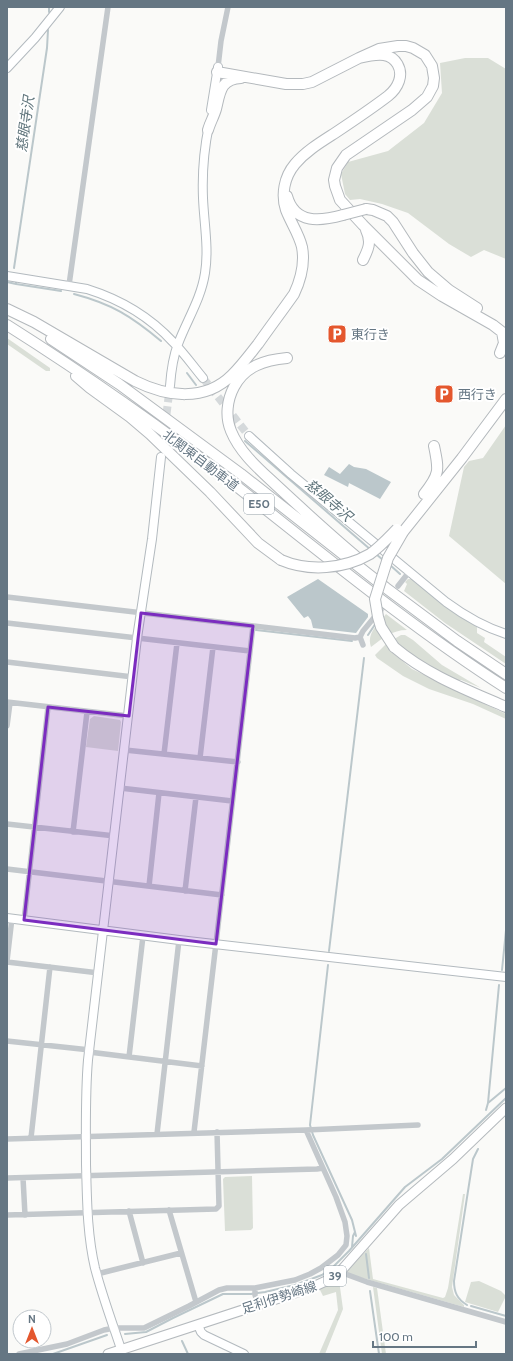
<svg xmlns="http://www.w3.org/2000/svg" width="513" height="1361" font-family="Cabin,'Noto Sans JP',sans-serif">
	<rect width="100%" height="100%" fill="#fafaf8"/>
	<path fill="#dadfd7" d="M465,58H488L506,69V259L484,250L471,257L449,244L408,213L382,204L360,199L350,200L345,194L341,174L348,162L388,151L424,123L442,93L440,63Z
		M7,338L50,368V371H46L7,344Z
		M506,425V584L449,536L464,467L469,461L483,458Z
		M408,579H412L457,615L477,627V633L485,638L484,642L506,657V664L445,623L404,591L407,584L405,582Z
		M386,614L407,630C392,630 383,638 371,647C366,634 378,624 386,614Z
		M401,635H405L413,640L442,665L481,688L461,680H457L421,663L396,643L388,649L412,669L506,714V719L473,704L429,689L403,676L377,658L375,655L386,644Z
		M94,716L120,720L121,722L118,751L86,747L90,719Z
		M252,1176L253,1228L251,1230L225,1231L223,1179L225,1177Z
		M463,1194H465L452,1287L454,1295L464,1305V1307L345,1273L369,1248L373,1279L443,1298L445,1297L448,1288Z
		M337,1279L339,1280L343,1309L325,1354H319L338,1310L336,1292L323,1296L319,1288Z
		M479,1281L501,1291L506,1296L498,1312L465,1302L471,1282Z
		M373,1287L377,1288L386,1354H382Z"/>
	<path fill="#bbc7cb" d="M349,464L354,467L366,469L391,482L380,499L349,483L348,487L324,475L329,467L340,474Z
		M318,579L368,614V617L356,633L313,628L311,620L308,616L304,618L287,597Z"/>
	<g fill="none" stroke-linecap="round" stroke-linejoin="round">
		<path stroke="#bbc7cb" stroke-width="2" d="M49,12V7
			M14,268L47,48L48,30
			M16,281V284L61,291
			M7,282L16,284
			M74,294C112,304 131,316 161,341
			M187,373L196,385
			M245,441L371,550
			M376,554L383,560
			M390,565L400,574
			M256,630L352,641
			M368,635L376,623
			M329,951L364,658
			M328,965L310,1125L313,1135L352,1220L356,1236
			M502,970L506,930
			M488,1103L506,1088
			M486,1110L488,1103L499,985
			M352,1247L353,1236L355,1232
			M366,1254L369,1278
			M370,1291L379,1354
			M467,1305C457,1299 454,1292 454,1281L473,1159L478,1149
			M471,1306L506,1316
			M125,1334L146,1332L173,1318L223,1294H251L265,1292L295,1285L322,1275L333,1267L349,1251L405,1187L442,1159L506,1098
			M182,1341L188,1354
			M45,1354H49
			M53,1354L107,1335"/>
		<path stroke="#d5d9db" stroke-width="5.5" stroke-dasharray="5.5 3" stroke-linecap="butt" d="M381,610L395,591"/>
		<path stroke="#d5d9db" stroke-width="8" stroke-dasharray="8 4" stroke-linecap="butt" d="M203,378L249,436
			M162,450L170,386"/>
		<defs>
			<path id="secondary" d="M7,68L35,38L60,7
				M211,110L218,67
				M7,276L87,289C119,299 150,317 173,342C184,353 193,366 203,378
				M170,386C171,372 173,357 178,344C187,320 201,299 205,273C209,248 204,223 203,198C202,174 204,149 209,125
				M249,436L291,474L446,602C465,616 484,627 506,634
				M7,918L179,940L506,977
				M198,1325L201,1332L204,1335L244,1354
				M121,1349C112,1322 102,1295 95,1268C87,1234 87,1199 86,1164C86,1130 85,1095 88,1060L137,638L152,539L161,457"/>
			<path id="primary" d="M108,1354L313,1287L328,1280L340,1272L399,1205L453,1159L506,1108"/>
			<path id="highway" d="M217,72L286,84H303L312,82L359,58L379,49L398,46H406L413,48L425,55L432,66L434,78L433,86L427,97L412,110L346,155L337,168L334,180L335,186L340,200L363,225L418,280L442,296L493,325L502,332L504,343L500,353
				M208,130C210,123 214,116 216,109C220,93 220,79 241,78
				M287,196C295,225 321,221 343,215
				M366,209L373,210L387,216L393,222L413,253L428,272L449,290L477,308
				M363,260C368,250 372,242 366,230
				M7,309L34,322L135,381C167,397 205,402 232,375C242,365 250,354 258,344C270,327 282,311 294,294C301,279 305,263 302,247C299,234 291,223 286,210C281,195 284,177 295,164C306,151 321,142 335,133C353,121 371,109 388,96C393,92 397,87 399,81C403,69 396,57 384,55C376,54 367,56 359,58
				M7,325C86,375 162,428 235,485C324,555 411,627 506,688
				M51,339L119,384L241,474L386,588L457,641L506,674
				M287,358C265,360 245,366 234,387C227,400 225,417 231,431C240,453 259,469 275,484C303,510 330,535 359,559
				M76,376L90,388L130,417L150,434L210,492L258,543L281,560
				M424,494C440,474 439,470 434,446
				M403,532L462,458L506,399
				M394,647C427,675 467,690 506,707"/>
		</defs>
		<use href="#secondary" stroke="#b3babf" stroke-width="10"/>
		<use href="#primary" stroke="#b5babe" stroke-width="11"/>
		<use href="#highway" stroke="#b4b9bd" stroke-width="12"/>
		<path stroke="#c3c8cc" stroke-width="5.5" d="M218,67L221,41L228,7
			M69,285L108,7
			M398,586L409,572
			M7,597L355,638L360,637
			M7,623L250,651
			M363,645L360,637L363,631L377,614
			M7,662L133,677
			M7,702L129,716
			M7,726L10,703
			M125,750L238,762
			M164,754L177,643
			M200,758L213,647
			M120,788L232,801
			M7,824L115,836
			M73,832L87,712
			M7,869L222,895
			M149,886L159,793
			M185,891L196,797
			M24,920L48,707
			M7,961L12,918
			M7,962L99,973
			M7,1041L90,1050
			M89,1052L202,1066
			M129,1057L143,936
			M194,1132L253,626
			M157,1134L179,940
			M31,1138L50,967
			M7,1139L306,1130L418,1125
			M7,1178L317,1169L323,1168
			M23,1178L25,1215
			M169,1210L196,1302
			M129,1211L143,1263
			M7,1215L216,1209L219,1206L217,1132
			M340,1272L367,1282L506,1322
			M97,1274L181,1253
			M255,1288V1295L258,1304
			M19,1354L67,1344L104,1330L114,1328H144L189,1306L219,1290L227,1288H255L295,1280L310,1274L321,1268L338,1255L346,1245L347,1236L345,1222L336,1197L306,1130"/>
		<use href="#secondary" stroke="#fff" stroke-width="8"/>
		<use href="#primary" stroke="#fff" stroke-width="9"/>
		<use href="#highway" stroke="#fff" stroke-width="10"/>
		<defs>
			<path id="highway-bridge" d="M343,215L366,209
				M281,560C309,572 344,569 370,554C380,547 389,537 397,529
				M394,647L381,627L378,617L375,599L388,558L403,532"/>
		</defs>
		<use href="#highway-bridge" stroke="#b4b9bd" stroke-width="12" stroke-linecap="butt"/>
		<use href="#highway-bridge" stroke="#fff" stroke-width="10"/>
	</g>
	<path fill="#7b2cbf" fill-opacity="0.2" stroke="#7b2cbf" stroke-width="3" stroke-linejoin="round" d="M141,613L253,626L216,944L24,920L48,707L129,716Z"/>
	<defs>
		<symbol id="parking-square" viewBox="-11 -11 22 22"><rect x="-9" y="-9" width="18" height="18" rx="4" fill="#e4572e" stroke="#fff"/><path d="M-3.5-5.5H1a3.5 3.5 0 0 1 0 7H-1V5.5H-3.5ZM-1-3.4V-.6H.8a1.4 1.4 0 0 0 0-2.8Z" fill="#fff"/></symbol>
	</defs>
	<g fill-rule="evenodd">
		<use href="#parking-square" x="326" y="323" width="22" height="22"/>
		<use href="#parking-square" x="433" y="383" width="22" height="22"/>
	</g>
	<g text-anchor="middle" stroke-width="4" stroke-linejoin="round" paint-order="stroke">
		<g fill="#fff" stroke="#939fa8" stroke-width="1">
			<rect x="244" y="494" width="30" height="20" rx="3"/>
			<rect x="324" y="1266" width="22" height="20" rx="3"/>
		</g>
		<g font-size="12" font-weight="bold" fill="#657683">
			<text x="259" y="508">E50</text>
			<text x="335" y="1280">39</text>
		</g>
		<g font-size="13" fill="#657683" stroke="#fff" text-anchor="start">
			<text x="351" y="339">東行き</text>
			<text x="458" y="399">西行き</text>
		</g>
		<g font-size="13" fill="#657683" stroke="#fff">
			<text transform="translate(201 460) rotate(37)" y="5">北関東自動車道</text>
			<text transform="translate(279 1297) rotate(-18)" y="5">足利伊勢崎線</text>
		</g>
		<g font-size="14" font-style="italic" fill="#60757c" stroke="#fff">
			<text transform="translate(25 124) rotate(-82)" y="5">慈眼寺沢</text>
			<text transform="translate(329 500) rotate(41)" y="5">慈眼寺沢</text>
		</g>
	</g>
	<rect width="513" height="1361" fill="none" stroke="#657683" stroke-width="16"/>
	<g transform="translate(32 1329)"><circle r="19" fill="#ffffff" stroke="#c1c8cd"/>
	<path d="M0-3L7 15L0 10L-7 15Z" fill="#e4572e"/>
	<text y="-6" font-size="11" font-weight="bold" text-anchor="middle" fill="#657683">N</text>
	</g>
	<path d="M373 1341v6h103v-6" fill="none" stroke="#657683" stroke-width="2"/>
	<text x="379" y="1341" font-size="12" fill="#657683" stroke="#ffffff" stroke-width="3" paint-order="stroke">100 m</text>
</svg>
